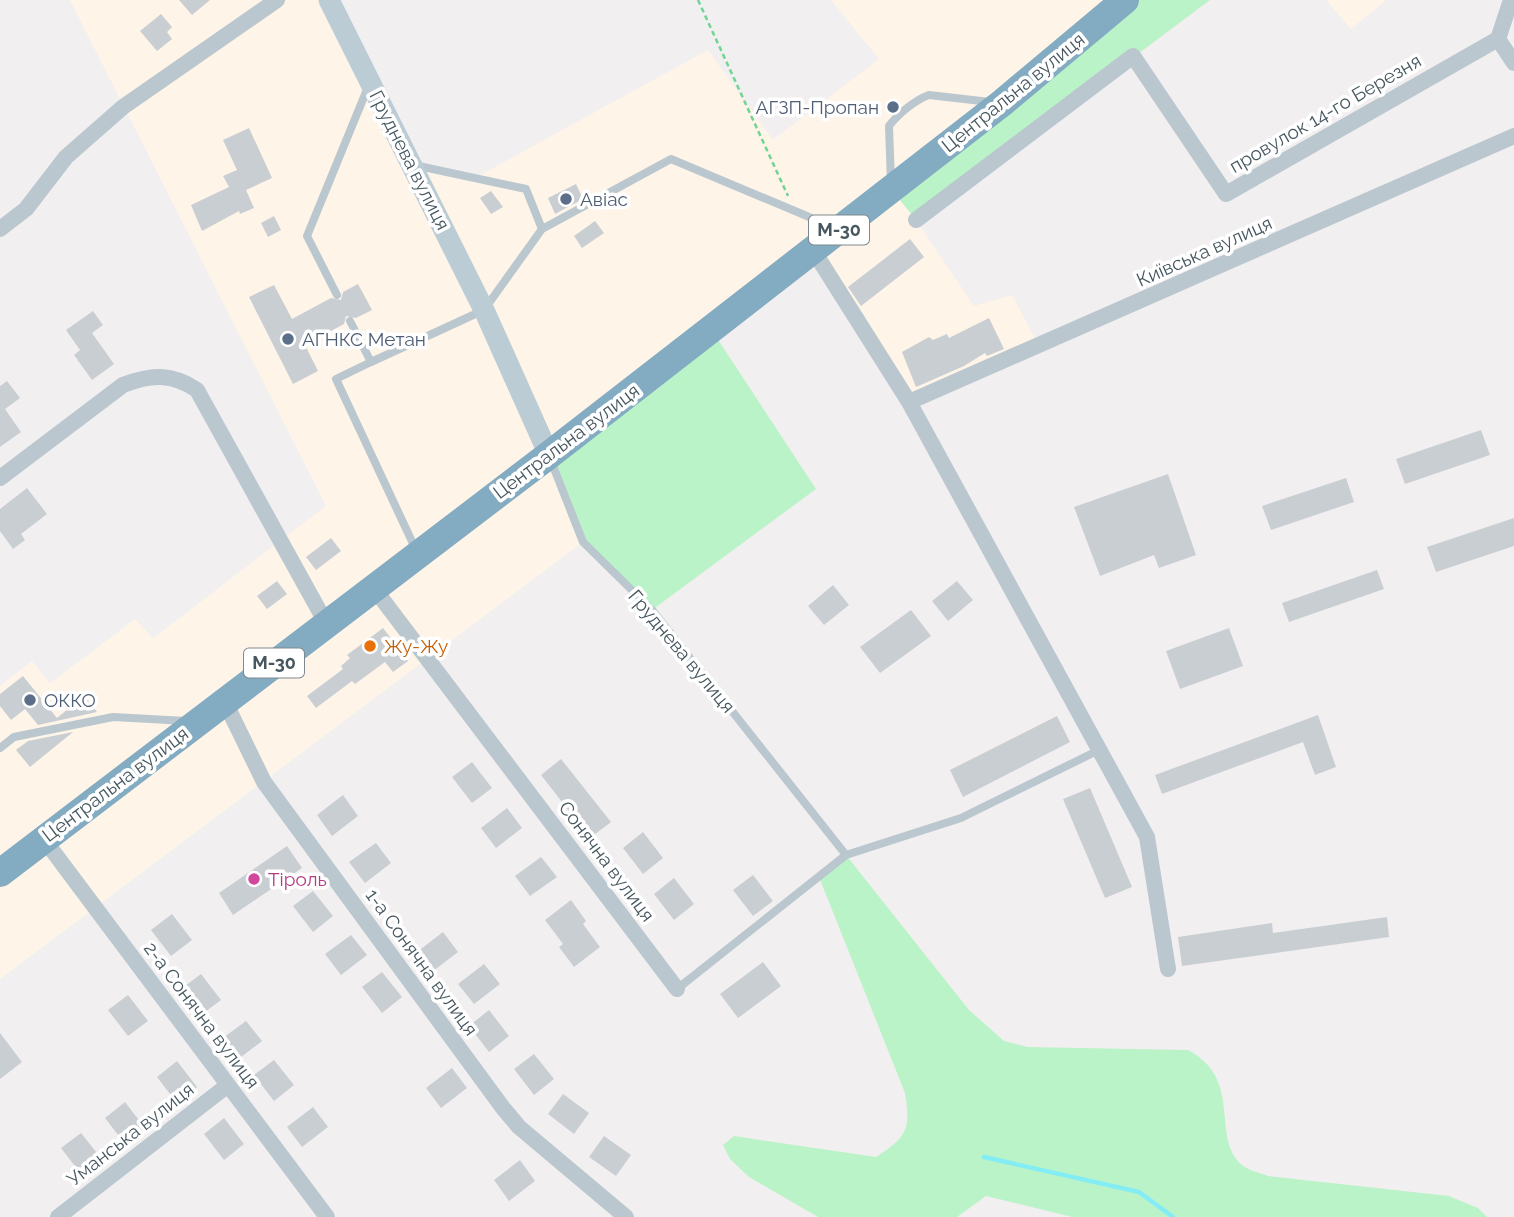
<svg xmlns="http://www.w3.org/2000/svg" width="1514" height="1217" font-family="Raleway,sans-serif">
	<rect width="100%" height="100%" fill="#f2eff0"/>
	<path fill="#fef4e8" d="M70,0H329L412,164L475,178L708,50L773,140L879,59L831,0H1124L916,220L974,306L1012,295L1039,346L909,402L813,250L549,455L583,542L0,979V686L32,661L50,683L135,619L153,638L326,506Z
		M1326,0H1386L1351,29Z"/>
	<path fill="#bbf3c8" d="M1125,0H1210L916,220L891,189Z
		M711,329L816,489L652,610L583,542L549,455Z
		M846,855L969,1010L1004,1041L1028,1047L1188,1050C1244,1079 1210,1138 1242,1165C1248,1170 1260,1173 1268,1176L1449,1196L1478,1208L1487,1217H1072L986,1196L957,1217H818L749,1177L730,1159L723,1145L734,1136L876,1157C907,1137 911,1129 905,1093L819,877Z"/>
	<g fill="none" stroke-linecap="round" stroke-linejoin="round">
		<path stroke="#84edf4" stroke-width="4.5" d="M984,1157L1139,1192L1173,1217"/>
	</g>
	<path fill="#c9ced3" d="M179,0H210L192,15Z
		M161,14L172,27L167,32L172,39L157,51L140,31Z
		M249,128L272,178L246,190L254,208L240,214L239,211L202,231L191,205L229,187L223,176L237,170L223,140Z
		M576,184L583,199L555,214L548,198Z
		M491,191L503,207L491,214L480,198Z
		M274,216L281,230L268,237L261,223Z
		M595,221L604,233L582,248L574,236Z
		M910,239L924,257L861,306L848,287Z
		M358,284L372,310L356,318L346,316L344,324L305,345L318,371L293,384L249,297L274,285L292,319L331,298L341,300L343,292Z
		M93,311L103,325L92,333L114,364L92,380L74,355L80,350L66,330Z
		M989,318L1004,349L987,356L985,353L964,366L916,387L902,352L929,337L933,340L947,334L949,338Z
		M7,381L20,398L5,409L21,432L0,447V386Z
		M1481,430L1490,455L1405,484L1396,459Z
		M1168,474L1196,555L1159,568L1154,555L1100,576L1074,507Z
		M1346,478L1354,502L1271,530L1262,506Z
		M27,488L47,514L21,534L25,540L13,549L0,531V509Z
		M1514,518V546L1436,572L1427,547Z
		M331,538L341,551L316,570L306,557Z
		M1377,570L1384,589L1289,622L1282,603Z
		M277,581L287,594L267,609L257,596Z
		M957,581L973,600L948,621L932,601Z
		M833,585L849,605L824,625L808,606Z
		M911,610L931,636L880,673L860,647Z
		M383,628L408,661L393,672L385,662L355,684L352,681L316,708L307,696L343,669L341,666L350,658L347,655Z
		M1229,628L1243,666L1180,689L1166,651Z
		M23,676L57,718L84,696L97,712L38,725L25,709L11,720L0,706V694Z
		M1318,715L1336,767L1315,775L1303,742L1162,794L1155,775Z
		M1057,716L1070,742L963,797L950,770Z
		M73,732L30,767L16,750L28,741Z
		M561,759L611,822L590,838L541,775Z
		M472,762L492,788L472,803L452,777Z
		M1090,788L1132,887L1105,898L1063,799Z
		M343,795L358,816L332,836L317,815Z
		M507,808L522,828L496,848L481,828Z
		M643,832L663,858L643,874L623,848Z
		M376,843L391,863L365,883L349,862Z
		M287,846L302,868L233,915L219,893Z
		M541,857L557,877L530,896L515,876Z
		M753,875L773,901L753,916L733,890Z
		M674,878L694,904L674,920L654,894Z
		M313,891L333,916L313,932L293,906Z
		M571,900L586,921L583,924L600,947L574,967L559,947L563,944L545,920Z
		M172,914L192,940L171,956L151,930Z
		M1387,917L1389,937L1182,966L1178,937L1272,923L1273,933Z
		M443,932L458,952L432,972L417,952Z
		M351,935L367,955L341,975L325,954Z
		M763,962L781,986L738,1018L720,994Z
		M484,964L500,984L474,1004L458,984Z
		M382,972L402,997L382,1013L362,987Z
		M201,974L221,1000L201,1015L181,989Z
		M128,995L148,1021L128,1036L108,1010Z
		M489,1010L509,1036L489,1052L469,1026Z
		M246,1021L262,1041L236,1061L220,1040Z
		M0,1033L22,1062L0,1079Z
		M534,1054L554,1079L534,1095L514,1069Z
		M274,1060L294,1085L274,1101L254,1075Z
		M177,1061L197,1087L177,1103L157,1077Z
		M452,1068L467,1088L441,1108L426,1088Z
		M563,1094L589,1113L574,1134L548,1114Z
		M125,1102L145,1128L125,1144L105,1118Z
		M313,1107L328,1127L302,1147L287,1127Z
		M224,1118L244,1144L224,1160L204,1134Z
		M81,1133L101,1158L81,1174L61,1148Z
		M604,1136L631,1155L616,1176L589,1157Z
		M520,1160L535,1181L509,1201L494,1180Z"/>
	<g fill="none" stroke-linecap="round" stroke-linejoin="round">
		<path stroke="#70d494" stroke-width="2.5" stroke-dasharray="5 3.5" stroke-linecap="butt" d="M698,0L788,196"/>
		<path stroke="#bac7ce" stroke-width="8" d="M414,165L526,189L542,229
			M891,183L889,126C898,114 915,100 929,95L990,102
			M337,295L307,236L368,87
			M350,321L371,362L484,310L542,229L671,159L833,227
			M371,362L336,379L416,550
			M551,461L583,542L652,610L846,855L961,818L1099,750
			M0,748L14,737L113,717L187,721
			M677,989L846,855"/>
		<path stroke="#bac7ce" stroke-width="16" d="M1498,39L1514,63
			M916,220L1133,56L1226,194L1498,39L1511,0
			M0,229L26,209L66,157L123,107L277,0
			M813,250L909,402L1147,837L1168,969
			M909,402L1514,136
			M0,478L123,385C151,374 172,373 197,390L326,623
			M373,587L677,989
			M224,700L264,782L503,1108L519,1127L626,1217
			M43,838L327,1217
			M58,1217L228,1085"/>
		<path stroke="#bcccd5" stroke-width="21" d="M329,0L484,310L549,455"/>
		<path stroke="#83abc2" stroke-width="28" d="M0,873L549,455L1002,103L1125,0"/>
	</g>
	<g fill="#5c6f8a" stroke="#fff" stroke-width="2.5">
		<circle cx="893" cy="107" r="7"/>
		<circle cx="566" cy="199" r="7"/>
		<circle cx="288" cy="339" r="7"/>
		<circle cx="30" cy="700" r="7"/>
	</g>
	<circle fill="#e8710a" stroke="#fff" stroke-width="2.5" cx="370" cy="646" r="7"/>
	<circle fill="#d1479c" stroke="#fff" stroke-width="2.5" cx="254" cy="879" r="7"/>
	<g text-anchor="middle" stroke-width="7" stroke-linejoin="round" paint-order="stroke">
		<g fill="#fff" stroke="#7e898f" stroke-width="2">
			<rect x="809" y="215.5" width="60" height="29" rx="5"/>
			<rect x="244" y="648.5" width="60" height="29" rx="5"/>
		</g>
		<g font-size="18" font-weight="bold" fill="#46575f">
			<text x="839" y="236">М-30</text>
			<text x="274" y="669">М-30</text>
		</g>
		<g font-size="19" fill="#46575f" stroke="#fff">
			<text transform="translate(1013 92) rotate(-39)" y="7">Центральна вулиця</text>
			<text transform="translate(1325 113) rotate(-30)" y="7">провулок 14-го Березня</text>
			<text transform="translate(410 160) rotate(63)" y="7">Груднева вулиця</text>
			<text transform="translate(1204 251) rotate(-24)" y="7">Київська вулиця</text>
			<text transform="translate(566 441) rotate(-37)" y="7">Центральна вулиця</text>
			<text transform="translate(682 651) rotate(50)" y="7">Груднева вулиця</text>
			<text transform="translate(115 784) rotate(-37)" y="7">Центральна вулиця</text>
			<text transform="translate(607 861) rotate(53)" y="7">Сонячна вулиця</text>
			<text transform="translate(422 962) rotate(54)" y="7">1-а Сонячна вулиця</text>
			<text transform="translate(202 1015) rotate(53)" y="7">2-а Сонячна вулиця</text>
			<text transform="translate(130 1134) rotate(-38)" y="7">Уманська вулиця</text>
		</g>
		<g font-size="19" fill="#4e5e75" stroke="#fff" text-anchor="start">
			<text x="879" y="114" text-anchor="end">АГЗП-Пропан</text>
			<text x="580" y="206">Авіас</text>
			<text x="302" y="346">АГНКС Метан</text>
			<text x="44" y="707">ОККО</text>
		</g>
		<g font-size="19" fill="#c56008" stroke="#fff" text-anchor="start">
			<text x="384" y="653">Жу-Жу</text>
		</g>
		<g font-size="19" fill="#b23c85" stroke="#fff" text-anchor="start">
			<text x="268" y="886">Тіроль</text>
		</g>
	</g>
</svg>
